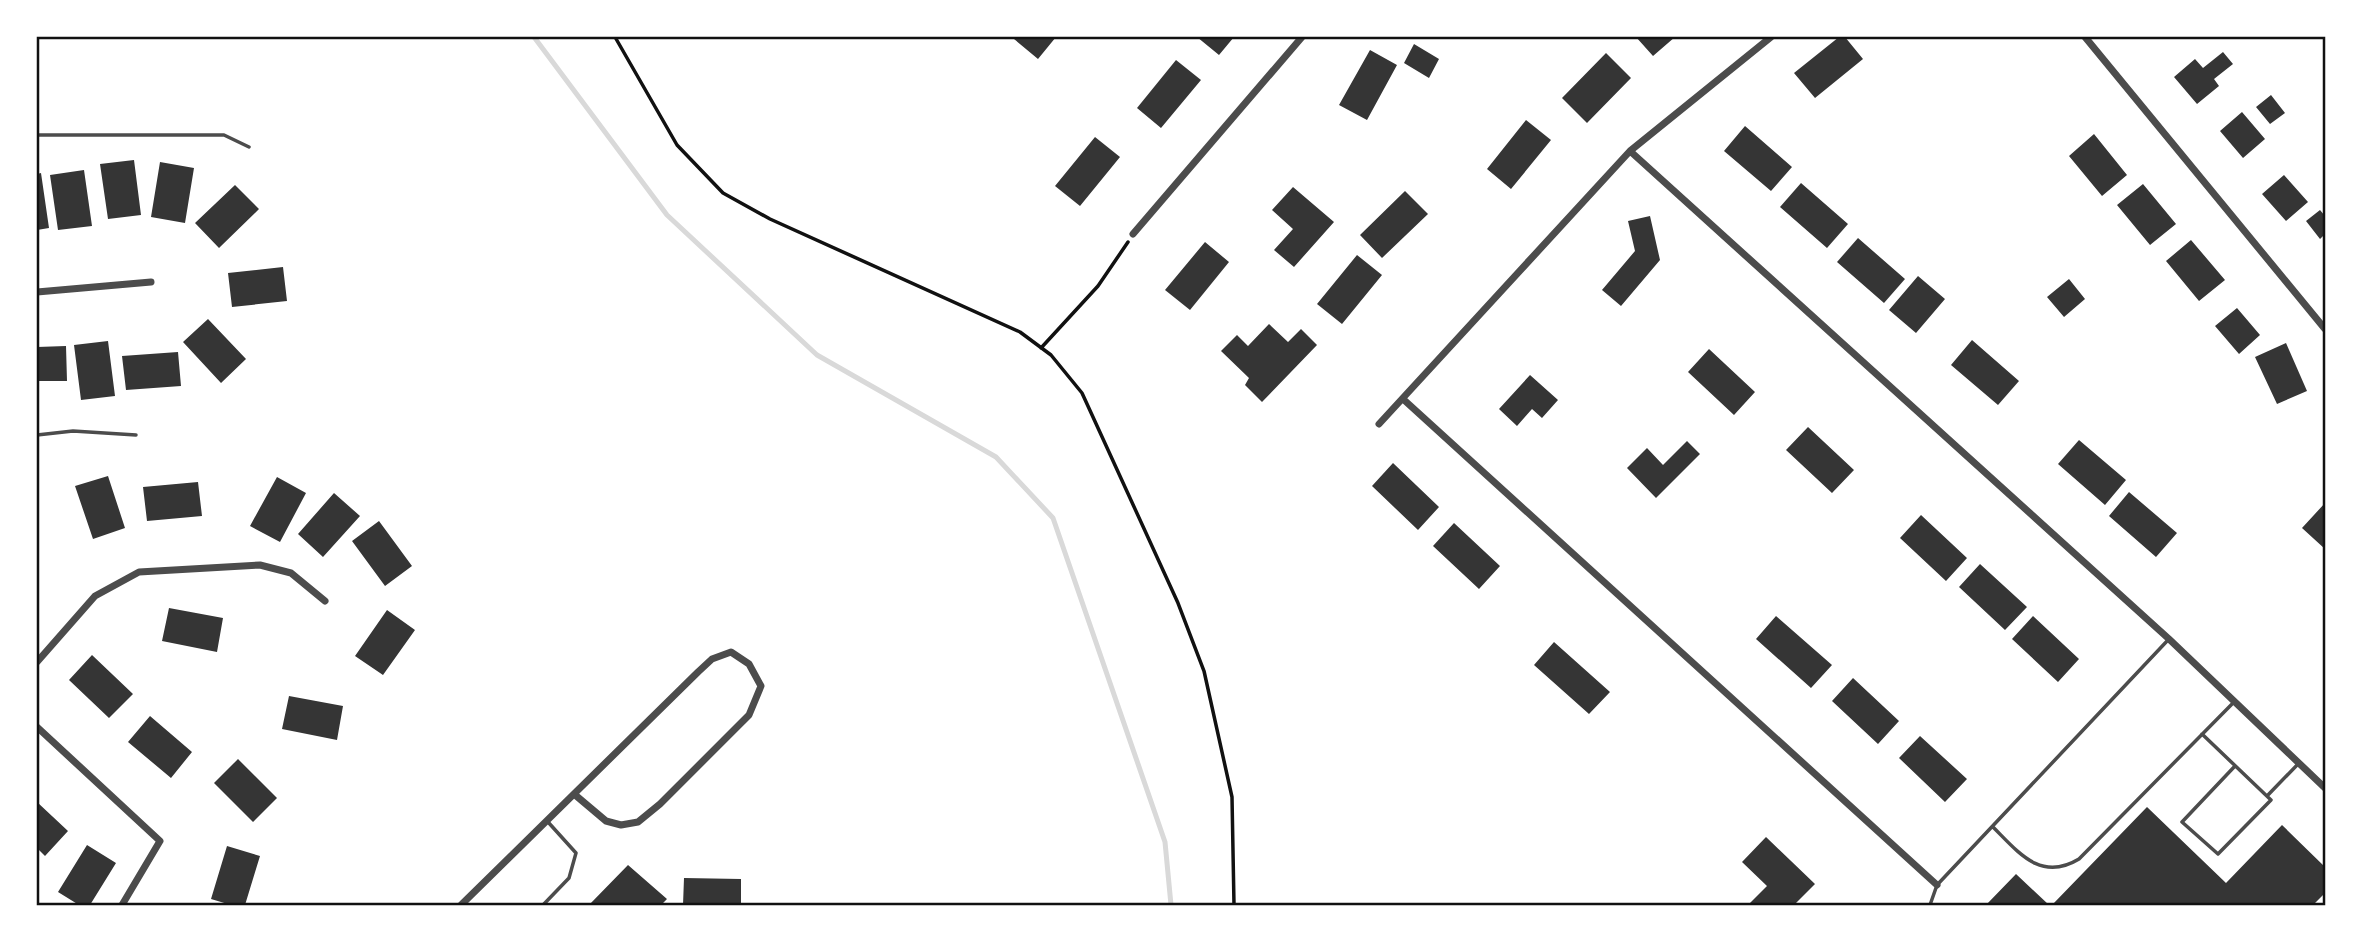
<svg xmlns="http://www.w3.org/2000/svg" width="2362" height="942" font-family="'Playfair Display',serif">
	<rect width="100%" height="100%" fill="#fff"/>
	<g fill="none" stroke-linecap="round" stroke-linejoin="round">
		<path stroke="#d9d9d9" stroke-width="5" d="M534,37L667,215L817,355L996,457L1053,518L1165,842L1171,905"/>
	</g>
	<path fill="#353535" d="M1015,37H1056L1038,59L1014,39Z
		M1197,37H1234L1219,55Z
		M1636,37H1675L1653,56Z
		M1839,37H1845L1863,59L1815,98L1794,73Z
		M1414,44L1439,59L1429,78L1404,63Z
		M1370,50L1397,65L1367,120L1339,105Z
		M2223,52L2233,64L2214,79L2219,86L2197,104L2174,77L2195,59L2203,68Z
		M1606,53L1631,78L1587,123L1562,98Z
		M1176,60L1201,80L1161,128L1137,108Z
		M2271,95L2285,113L2270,124L2256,107Z
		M2242,112L2265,139L2243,158L2220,131Z
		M1526,120L1551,140L1511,189L1487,169Z
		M1745,126L1792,167L1771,191L1724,151Z
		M2094,134L2127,175L2102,196L2069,156Z
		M1095,137L1120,157L1080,206L1055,186Z
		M134,160L141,215L108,219L100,164Z
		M160,162L194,168L185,223L151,217Z
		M84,170L92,226L58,230L50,175Z
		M41,173L49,228L37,230V174Z
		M2284,175L2308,202L2286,221L2262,194Z
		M1801,183L1848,224L1827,248L1780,207Z
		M2143,184L2176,224L2150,245L2117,205Z
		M235,185L259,209L219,248L195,223Z
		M1293,187L1334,222L1294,267L1274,250L1293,229L1272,210Z
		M1405,191L1428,214L1382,258L1360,235Z
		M2320,210L2325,216V234L2320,239L2306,221Z
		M1650,216L1660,260L1621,306L1602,290L1635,251L1628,221Z
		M1858,238L1905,279L1884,303L1837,262Z
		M2191,240L2225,280L2199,301L2166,261Z
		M1205,242L1229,262L1190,310L1165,290Z
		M1357,255L1382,275L1342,324L1317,304Z
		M283,267L287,301L232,307L228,273Z
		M1918,276L1945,299L1916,333L1889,310Z
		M2069,279L2085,299L2064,317L2047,297Z
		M2237,308L2260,335L2239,354L2215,326Z
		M208,319L246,359L221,383L183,342Z
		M1269,324L1288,342L1301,329L1317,345L1262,402L1245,385L1249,378L1221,351L1237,335L1248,346Z
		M1972,340L2019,381L1998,405L1951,365Z
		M108,341L115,396L81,400L74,345Z
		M2286,343L2307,391L2277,404L2255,357Z
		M66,346L67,381H37V347Z
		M1709,349L1755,392L1734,415L1688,372Z
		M178,352L181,386L126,390L122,356Z
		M1530,375L1558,400L1542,418L1532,409L1517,426L1499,409Z
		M1808,427L1854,470L1832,493L1786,450Z
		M2079,440L2126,480L2105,505L2058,464Z
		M1687,441L1700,454L1656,498L1627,468L1647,448L1663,465Z
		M1393,463L1439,507L1418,530L1372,486Z
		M108,476L125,528L93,539L75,486Z
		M277,477L306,493L280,542L250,526Z
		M198,482L202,516L147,521L143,487Z
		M2129,492L2177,533L2156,557L2109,516Z
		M334,493L360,516L323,557L298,534Z
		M2325,503V549L2302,528Z
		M1921,515L1967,558L1946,581L1900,538Z
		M379,521L412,566L385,586L352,541Z
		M1454,523L1500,566L1479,589L1433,546Z
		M1980,564L2027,607L2005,630L1959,587Z
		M169,608L223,618L217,652L162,641Z
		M387,610L415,630L383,675L355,656Z
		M1776,616L1832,665L1811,688L1756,639Z
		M2033,616L2079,659L2058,682L2012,639Z
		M1554,642L1610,692L1589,714L1534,665Z
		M92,655L133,694L109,718L69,680Z
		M1853,678L1899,721L1878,744L1832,701Z
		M289,696L343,706L337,740L282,729Z
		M150,716L192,752L171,778L128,742Z
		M1920,736L1967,779L1945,802L1899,758Z
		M238,759L277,798L253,822L214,783Z
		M37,802L68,831L45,856L37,848Z
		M2147,807L2226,883L2282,825L2325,867V893L2313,905H2052Z
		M1766,837L1815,884L1794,905H1748L1767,886L1742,862Z
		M87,845L116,863L90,905H79L58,892Z
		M227,846L260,856L245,905H231L211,899Z
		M628,865L667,899L661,905H589Z
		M2016,874L2049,905H1986Z
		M684,878L741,879V905H683Z"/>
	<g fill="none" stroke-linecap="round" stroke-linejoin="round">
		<path stroke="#111" stroke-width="3.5" d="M615,37L677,145L723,193L770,219L1020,332L1051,355L1082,393L1178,603L1204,671L1232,797L1234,905
			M1041,348L1098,286L1128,242"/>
		<path stroke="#4c4c4c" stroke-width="3.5" d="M37,135H224L249,147
			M37,435L73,431L136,435
			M2202,734L2271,800L2218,854L2182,822L2235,766
			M2267,796L2299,763
			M1993,827C2019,853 2041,882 2079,859L2234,702
			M543,905L569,878L576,853L548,822
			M1930,905L1937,885L2168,640"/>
		<path stroke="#4c4c4c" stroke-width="7" d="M2085,37L2325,329
			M1630,151L2169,639L2325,788
			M1133,234L1302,37
			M37,292L151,282
			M1403,399L1937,885
			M1379,424L1630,151L1771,37
			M37,662L95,596L139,572L260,565L291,573L325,601
			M37,727L160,841L122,905
			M461,905L698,672L712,659L731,652L749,664L761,686L749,715L660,804L638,822L621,825L606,821L574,794"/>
	</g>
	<rect width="2362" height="942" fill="none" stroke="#ffffff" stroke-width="77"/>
	<rect x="38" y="38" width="2286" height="866" fill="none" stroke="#111" stroke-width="2.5"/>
</svg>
